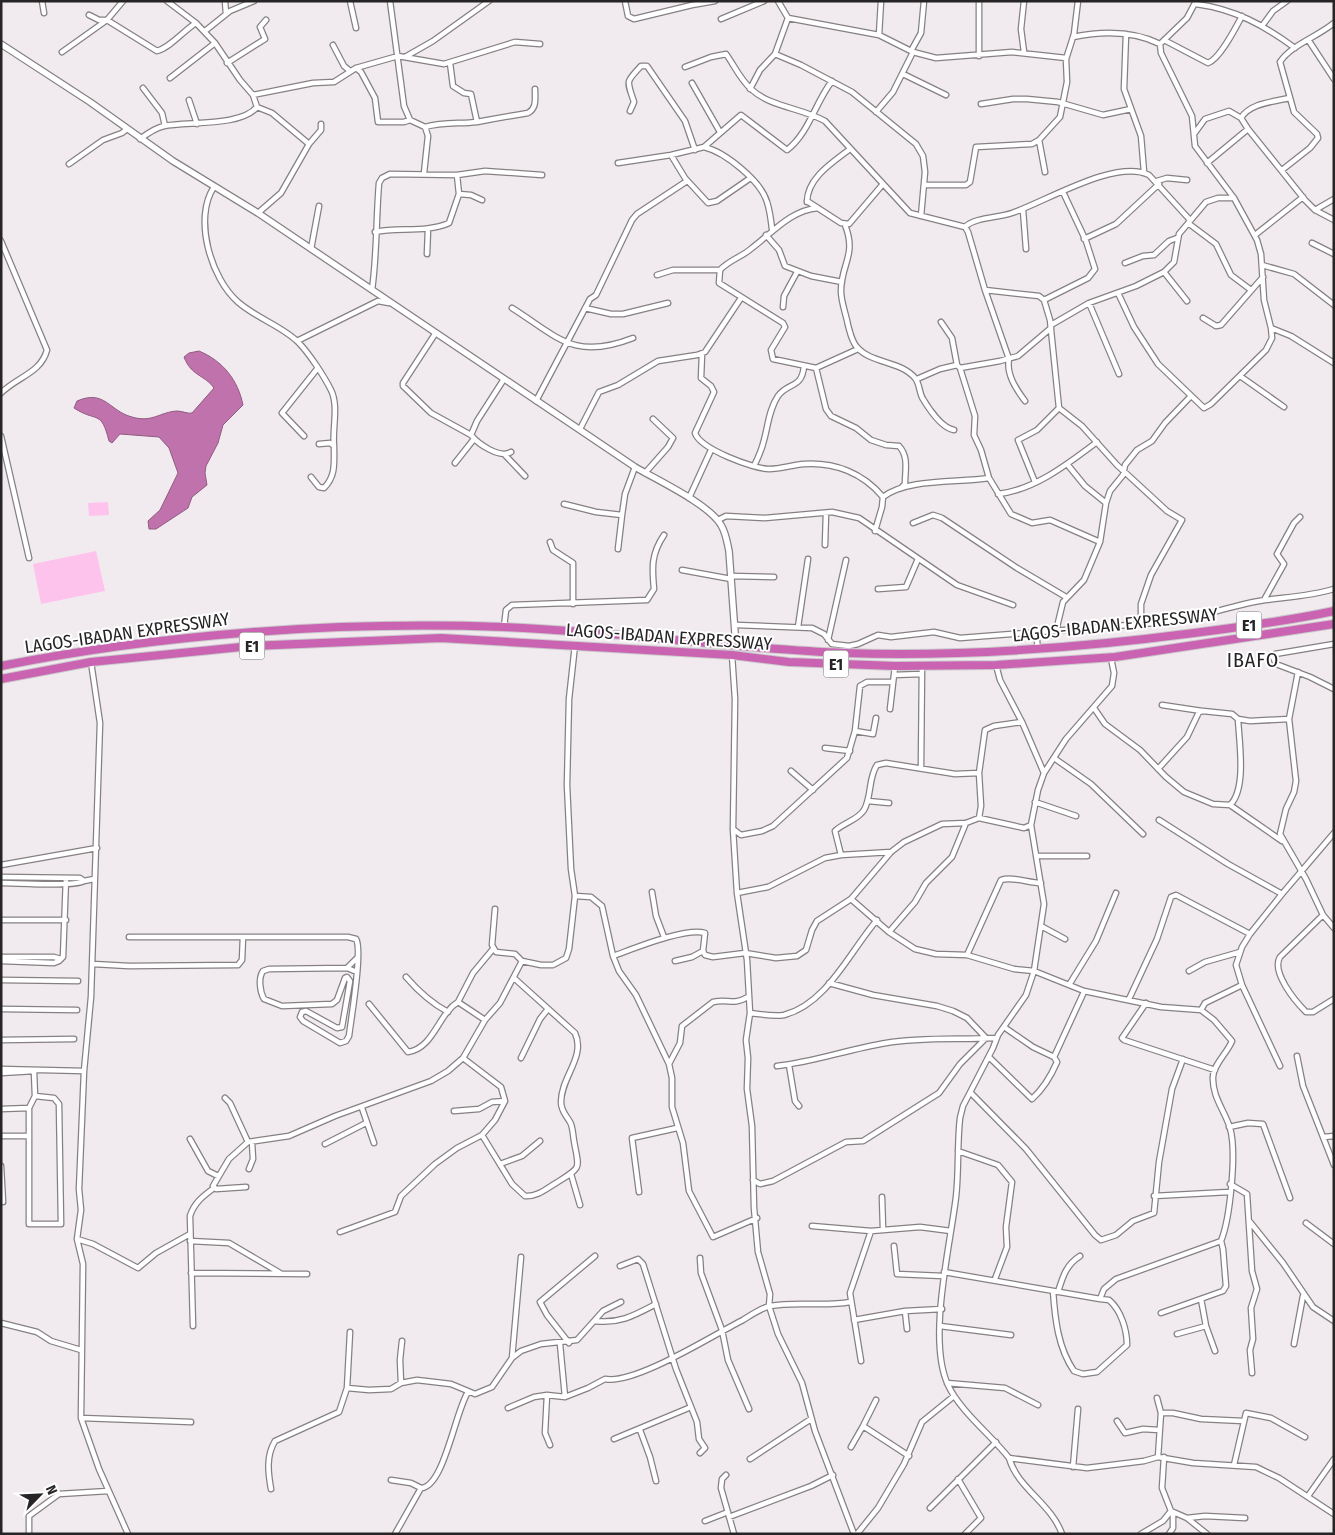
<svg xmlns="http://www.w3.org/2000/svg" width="1335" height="1535" font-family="'Fira Sans Condensed',sans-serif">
	<rect width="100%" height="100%" fill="#f1ebef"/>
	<path fill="#fec3ed" d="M108,502L109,515L89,516L88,503Z
		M96,551L105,591L41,604L33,564Z"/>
	<path fill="#bf72ab" stroke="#915b83" d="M199,351C223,361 238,380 243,405L223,425L218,443L206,466L205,473L207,485L192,497L188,508L156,529H149L148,521L160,510L178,473L169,448L159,437L120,434L112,443L109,441C101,409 97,423 74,408L77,401C105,389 109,411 132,417C152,423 160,412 177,411C183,411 187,414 192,413L214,388C205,375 191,376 184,357L189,353Z"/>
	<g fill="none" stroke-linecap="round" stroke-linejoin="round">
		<defs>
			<path id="minor" d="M42,1L44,13
				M167,1L196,23L215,43L240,80L253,95L257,107
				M225,1L226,14
				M350,1L356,28
				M390,1L404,106L410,120L425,127C443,122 459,124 477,122C493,119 510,116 528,113C537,108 535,99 535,89
				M625,1L628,16L634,19L692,5L715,1
				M1024,1L1021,29L1024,52
				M1196,1L1187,18L1160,44L1161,53L1192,116L1195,146L1234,198L1257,240L1261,254L1264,300L1271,328L1291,336L1334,363
				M1196,4C1234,9 1264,25 1295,48
				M89,15L99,20H107L157,51C171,47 183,31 196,23
				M788,18L879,35L913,52L936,58L1012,52L1066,58
				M721,19L764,1
				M1262,26L1273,11L1287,1
				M205,31L230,11L254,1
				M1126,34L1124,89L1141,136L1144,172
				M879,35L881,1
				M1073,37C1102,31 1134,31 1160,44
				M1164,40L1208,63C1220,59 1236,27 1242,16
				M1309,41L1334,79
				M333,45L344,66L350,71
				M911,51L921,33L924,1
				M62,52L107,20L123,1
				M775,54L801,65L852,92L916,144L923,156L925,172L921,216
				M979,56V1
				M405,57L433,41L489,1
				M227,63L265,39L260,27L266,20
				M450,63L453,86L464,93L471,94L477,122
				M685,67L711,57L726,54C734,65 740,79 751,89C770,107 802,108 825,121L910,213L965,227L968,232L985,290L1009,359C1006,374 1016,389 1025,401
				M356,68L361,72L375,98L378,122H404L410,120
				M903,74L946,95
				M170,78L215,43
				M692,83L720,132
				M143,88L162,113L165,126
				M750,89L760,70L775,54L788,18L778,1
				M253,95L313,83L334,82L356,68L398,56L444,64L515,42L540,44
				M189,100L197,124
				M981,104L1013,99H1027L1058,102L1103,115L1131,109
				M257,107L272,113L309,144
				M630,111L634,102C627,80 625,83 641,66H647L685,121L695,150
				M876,112L893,92L913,52
				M1241,118C1250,103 1273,102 1289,98
				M1194,134L1205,119L1229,111L1241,118L1248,129
				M140,139C148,133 155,128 164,126C186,121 241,127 257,107
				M1039,140L1045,172
				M704,147C725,152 761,181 767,202C770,211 771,220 772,229
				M671,155L685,178L708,203L717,201L749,179
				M618,163L671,155L704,147L741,115L787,150C809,133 815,103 832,81
				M1207,163L1248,129L1305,200L1315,210L1334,220
				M69,164L103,140L122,133L127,129
				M1282,170L1310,148L1318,138L1317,134L1294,112L1280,62C1291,45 1317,37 1334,23
				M424,173L428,136L425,127
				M1157,181L1167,178L1187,180
				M925,185H966L970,182L976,147L1032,144L1039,140L1060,117L1067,82L1066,59L1074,34L1078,1
				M214,187C193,218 211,279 238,302C256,318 282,326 298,342C309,353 324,376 331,390C339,406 332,429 334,446L330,443L319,444
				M459,194L471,195L482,200
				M807,201L841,223L849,224L883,184
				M807,202C807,178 833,162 850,149
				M818,208C791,210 772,233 752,248C742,257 729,260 720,270L719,283L783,323L785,327L771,350L773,359L816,368L858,349
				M1023,210L1026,249
				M1315,210L1334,199
				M258,213L281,193L309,144L321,130V124
				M1188,223L1216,244L1231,275L1251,290
				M845,225C857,255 841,264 841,291C841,302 846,314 848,325C850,332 851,339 856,346C870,364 900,360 915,378C920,384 919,393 923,399C929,409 942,428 954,430
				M965,227C975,217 998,218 1012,213C1045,202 1116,158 1149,175L1190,220
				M375,232C399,227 426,233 449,223L459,194L457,175
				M766,235L779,250L785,266L811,276L842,282
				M1255,235L1303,197
				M1084,239L1116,224L1159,184
				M1,241L47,350C41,373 17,377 1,393
				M1312,243L1334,254
				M311,249L319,206
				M427,254L428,229
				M1125,263L1143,256L1154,255L1169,241L1177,238
				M1262,265L1294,274L1334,305
				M1164,272L1187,301
				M657,275L673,270H720
				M372,290C377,255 376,219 379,183L382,178L390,174L457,175L485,171L542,175
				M985,290L1039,296L1044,300L1050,320L1059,408L1082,426L1117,465L1167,511L1182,520L1151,575L1141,604V624
				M1118,293L1134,327L1158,364L1204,408L1211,404L1266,350L1272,338L1271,328
				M1044,300L1088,278L1095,269L1086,241L1063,192
				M1089,303L1119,374
				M783,307L784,296L797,272
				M512,308C558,337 574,361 633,338
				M585,308L611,314H623L668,303
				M1203,318L1216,326L1221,325L1263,277
				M941,322L952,338L957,365
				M1051,325L1089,303L1136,286L1164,272L1174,262L1179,234L1206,202L1218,198H1234
				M435,334L403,383V386L431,413L471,435C478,444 500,459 511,452
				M297,341L378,301L389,303
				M702,354L701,378L711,386L714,392L695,433C700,449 754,469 769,469C781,469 792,465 804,464C835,462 863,473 883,497
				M816,368L826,409L831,416L856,428L871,440L886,445L899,446C909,457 905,470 905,484L902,487
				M960,368L975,416L974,435L981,450L989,478L1011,514L1032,523L1050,520L1100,542
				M1240,376L1284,407
				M917,379L940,369L957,365L960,368L1000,361L1018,356L1051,328
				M536,401L590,299L596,295L632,220L637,214L687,181
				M580,429L599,392L618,385L658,361L697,355L705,352L741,298
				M471,435L477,421L504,379
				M1,436L29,558
				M304,436L282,413L317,369
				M505,455L525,476
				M455,463L474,439
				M1067,464L1085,486L1106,503
				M754,466C758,458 762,449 764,440C768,426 769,409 778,396C788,382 802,389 804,366
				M645,473L668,447L673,438L653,419
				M311,477L319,487L324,488C336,476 334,463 334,446
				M1035,482L1018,440L1037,430L1059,408
				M998,494C1035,490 1069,463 1097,442
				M689,498L711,450
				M564,504L596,512L622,515L618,549
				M622,515L625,494L635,467
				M718,520L726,516L765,518L832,512L859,518L957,585L1013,605
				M913,523L933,515L942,518L1017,568L1066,597
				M875,531L882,507L883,497C907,478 958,483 989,478
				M550,542L553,550L573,563V604
				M825,545L826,513
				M682,570L731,579
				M731,576L774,577
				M878,589L906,587L918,559
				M1264,600L1284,564L1277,554L1294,523L1300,517
				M736,625L812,628L824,634L832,644L849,646L858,644L878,635L891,637L934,632L960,638L1167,622C1200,618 1232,605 1265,600C1288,597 1311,596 1334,589
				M504,627L506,610L512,605L647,600L654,589C652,568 651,554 664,535
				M798,627L808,559
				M1056,631L1063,602L1084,580L1100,542L1106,503L1110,491L1123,475L1125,465L1137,450L1152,441L1165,423L1190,397
				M1036,633L1038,649
				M828,640L846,560
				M1334,644L1275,654L1273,657L1276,664L1310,677L1334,689
				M732,655L735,699L733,829L737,893L747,960L750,1013L746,1040L748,1058L747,1089L752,1126L754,1208L758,1252L770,1294L769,1306L778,1334L802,1383L815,1431L854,1534
				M1111,658L1114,673L1112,686L1066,739L1044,773L1038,790L1031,825L1044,904L1034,971L1026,995L998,1035L993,1048L963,1106L960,1118C957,1144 959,1171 956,1197C950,1247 927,1340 948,1385C960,1411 991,1435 1009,1458L1087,1468L1144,1461L1158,1457L1193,1463L1256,1467L1279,1478L1334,1514
				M91,662L100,723L91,997L84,1071L79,1189L81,1210L77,1239L83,1264L81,1418L99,1469L128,1534
				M996,665L1000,680L1022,722L1044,773
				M1298,672L1289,719L1296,781L1294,792L1286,809L1280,834L1306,879L1323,915L1334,928
				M894,675L921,674
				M1162,705L1202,711
				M1094,708L1105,724L1140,750L1166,777L1184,792L1213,804L1230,805L1282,841
				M890,709L895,666
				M855,731L873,734L876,718
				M825,748L850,751
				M1054,758L1091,784L1143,834
				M921,768L922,665
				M1158,769L1187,737L1199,712L1203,711L1232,714L1238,719L1250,721L1289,719
				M791,771L813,790
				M868,801L889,803
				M1035,802L1076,816
				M1230,805C1247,789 1239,741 1238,719
				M979,818L981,806L979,773L985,730L994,726L1022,722
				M1159,820L1228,864L1282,894L1334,833
				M733,829L741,835L762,831L773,826L847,758L855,731L860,686L867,682H892
				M841,855L835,831C843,823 858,820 864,810C872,796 868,778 877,765L886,763L955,774L979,773
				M1036,856H1087
				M1,865L97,848
				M1,877L80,878L84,881L94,879
				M1,883C16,883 75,887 84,881
				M652,892L656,916L664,937
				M737,893L768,887L825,858L841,855L891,852
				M575,896L591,897L602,906L613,956L619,971L636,995L669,1064L672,1078V1107L683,1143L689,1191L713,1237L757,1218
				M851,899L889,932L915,949L936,954L967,955L1014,969L1034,971L1069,985
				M495,909L492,945L496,952L515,954L522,961L541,965H553L566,958L569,949L575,896L571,869L567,785L569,699L575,645
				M1323,915L1280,957C1271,972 1295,1001 1306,1012H1313L1334,999
				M1,920H66
				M1041,926L1065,939
				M889,932L915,902L926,883L952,857L966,823
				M129,937H348L356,939C363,950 351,1019 349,1036L346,1041L340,1043L303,1021L300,1017L302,1012L306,1011L337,1028L342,1027L350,981L347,977L345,978L337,1000L332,1004L282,1006L264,999C260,992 258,978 263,971L269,969L347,968L357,972
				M967,955L1001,880C1012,876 1029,883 1041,883
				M613,956C633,949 686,927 705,933L703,951L705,955L713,957L745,953L776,958L797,956L806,950L812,930L817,921L851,899L891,852L904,842L942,824L966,823L979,818L1024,828L1031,825
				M1,957H54L61,959
				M1,961L54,963L59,961L63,957L66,878
				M675,961L692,957L703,951
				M93,964L129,966L238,965L242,960L243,937
				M347,968L358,957
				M1189,971L1205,962L1240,952
				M406,977C419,992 431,1003 448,1012
				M1,980L78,981
				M1129,999L1157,939L1171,897L1176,895L1250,934
				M458,1002L473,973L493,949
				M1146,1003L1122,1038L1124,1040L1215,1070
				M369,1004L408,1052C434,1048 438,1014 458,1002L485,1020
				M1,1009L77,1010
				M1201,1010L1205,1003L1242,985
				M750,1013C761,1014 773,1017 784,1015C827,1004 850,951 877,920
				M1004,1027L1033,1047L1054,1057L1083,994L1084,991L1069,985L1096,941L1116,893
				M1,1040L74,1039
				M1297,1056L1303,1086L1334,1165
				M989,1057L1032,1099C1043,1089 1051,1076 1057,1062L1054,1057
				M521,1058L540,1019L548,1009
				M669,1064L680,1043L682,1026L713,1002C729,998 732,1006 748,997
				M789,1065L795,1101L799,1106
				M777,1066C814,1062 849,1049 886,1043C922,1037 959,1040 996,1038
				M1280,1066L1242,985L1236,965L1242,947L1250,934L1282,894
				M1,1069L84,1071
				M34,1072L35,1096L29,1108V1224H61L59,1104L54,1098L35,1096
				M1,1073L35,1071
				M971,1093L1026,1149L1095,1235L1101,1240L1116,1235L1133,1221L1154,1213L1159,1162L1172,1089L1183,1059
				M225,1098L230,1103L248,1142
				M362,1108L374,1143
				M1,1109L29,1108
				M454,1111L479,1109L492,1102L505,1101
				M1229,1127L1248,1123L1263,1124L1290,1198
				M482,1135L512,1184L525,1196C537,1197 546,1189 556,1183C583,1166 579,1170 574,1141C573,1136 573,1127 570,1122C566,1115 561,1111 561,1102C561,1077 586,1057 575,1033L514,978
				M1,1136H29
				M1324,1137L1334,1136
				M190,1139L208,1171L218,1176
				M325,1144L366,1123
				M958,1151L998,1165L1012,1182L1006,1227L1007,1247L995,1279
				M500,1164L522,1156L540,1141
				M1,1166L3,1202
				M249,1169L253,1159L252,1142
				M571,1174L580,1205
				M753,1180L760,1184L773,1181L846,1142L863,1141L939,1093L960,1064L986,1038L967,1018L953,1011L937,1006L873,995L829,983
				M1230,1184L1247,1194L1252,1271L1257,1289L1251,1308L1253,1339L1250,1350L1252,1373
				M246,1187L216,1189L213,1186L229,1159L248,1142L289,1136L335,1116L431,1081L448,1071L463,1058L485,1020L500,1003L522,961
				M639,1192L632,1138L677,1128
				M1154,1196L1229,1192
				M882,1197L883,1229
				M1250,1222L1283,1263L1313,1307L1334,1321
				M1306,1223L1334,1244
				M812,1226L871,1231L920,1227L951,1231
				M340,1232L395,1212L401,1196L435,1164L457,1148L482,1135L495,1120L505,1101L501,1087L463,1058
				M77,1239L93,1244L138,1268L156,1253L190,1234
				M190,1241L229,1243L280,1273
				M894,1246L897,1274L943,1276
				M700,1258L701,1273L722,1330L728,1360L749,1409
				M620,1266L638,1259L643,1264L676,1369L697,1422L699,1439L705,1448L700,1453
				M944,1272L1100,1299L1104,1289L1116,1279L1221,1241C1230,1219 1237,1152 1230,1128C1225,1111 1212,1097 1213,1077C1213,1065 1228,1052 1232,1041L1214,1020L1201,1010L1161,1007L1084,991
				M191,1273L307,1274
				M1053,1291C1055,1319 1058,1348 1074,1371L1083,1374L1097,1372L1127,1345C1127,1330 1121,1310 1109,1300L1100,1299
				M1058,1292C1063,1276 1066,1265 1080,1256
				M1201,1299L1206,1326L1215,1351
				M1161,1313L1223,1291L1226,1286L1223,1249L1221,1241
				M854,1320L905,1311
				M595,1321C620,1324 635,1315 656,1304
				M1,1323L37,1332L51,1341L81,1350
				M193,1326L190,1216C194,1203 203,1196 214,1188
				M940,1326L1011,1335
				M907,1329L905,1311L942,1309
				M1177,1334L1206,1326
				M569,1343L547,1315L540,1302L595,1256
				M560,1344L565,1397
				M1294,1344L1303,1296
				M512,1358L521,1257
				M861,1361L850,1293L871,1231
				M401,1383L400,1360L402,1341
				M947,1383L1005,1388L1038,1405
				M347,1388L369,1390L391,1389L401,1383L417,1380L451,1384L475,1394L492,1387L512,1358L521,1351L541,1344L577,1340L603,1311L621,1302
				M547,1395L545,1433L550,1445
				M1157,1398L1161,1413L1158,1457
				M876,1400L863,1426L909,1456
				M508,1408L534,1397L547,1395L565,1397L588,1388L605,1379C635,1385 713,1335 743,1320C751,1315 761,1308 770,1306C796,1301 824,1307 850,1302
				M1161,1413H1173L1201,1419L1243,1421
				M81,1418L191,1422
				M1117,1421L1125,1433L1143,1429L1159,1430
				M640,1430L650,1457L656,1481
				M614,1439L691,1407
				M851,1447L863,1426
				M1164,1457L1162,1488L1171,1511L1187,1518L1207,1534
				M1009,1458C1018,1489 1051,1503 1062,1534
				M750,1459L811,1419
				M1234,1465L1246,1413L1271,1418L1305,1437
				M1073,1467L1078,1409
				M726,1475L722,1479L721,1488L734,1534
				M958,1479L981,1518L965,1534
				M391,1480L411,1483L421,1488C444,1487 455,1412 468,1392
				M271,1489C268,1472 266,1456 275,1441L339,1412L347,1388L350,1332
				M1308,1496L1334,1459
				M930,1508L996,1442
				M729,1517L811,1486L833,1475
				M1187,1518L1205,1516L1245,1518
				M705,1521L728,1512
				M29,1534V1516L59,1494L108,1491
				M395,1534L421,1488
				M857,1534L878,1508L904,1464L922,1422L954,1396
				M1141,1534L1163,1521L1171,1511
				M1169,1534L1173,1528V1513"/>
			<path id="tertiary" d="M1,44L90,102L173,161L258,213L635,467C657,480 709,504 721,525C726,533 727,542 729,551L736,647"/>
			<path id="motorway" d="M1,666C162,634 339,621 503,627C618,631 731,649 845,653C962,657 1079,648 1194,633C1241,627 1288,621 1334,611
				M1,679L91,662L251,646L441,638L732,655L789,662L895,666L996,665L1115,657L1334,624"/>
		</defs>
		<use href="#minor" stroke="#868084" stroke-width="7"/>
		<use href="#tertiary" stroke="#868084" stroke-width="8"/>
		<use href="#motorway" stroke="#cbcacb" stroke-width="10"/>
		<use href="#minor" stroke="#fff" stroke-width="4.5"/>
		<use href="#tertiary" stroke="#fff" stroke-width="5.5"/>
		<use href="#motorway" stroke="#ca64b2" stroke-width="8"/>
	</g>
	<g text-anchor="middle" stroke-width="4" stroke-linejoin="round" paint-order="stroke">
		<g fill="#fff" stroke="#676666" stroke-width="1">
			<rect x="1236.5" y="611.5" width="25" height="27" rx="4"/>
			<rect x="239.5" y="632.5" width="25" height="27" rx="4"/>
			<rect x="823.5" y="650.5" width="25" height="27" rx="4"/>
		</g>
		<g font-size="16" font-weight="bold" fill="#262425">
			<text x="1249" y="631">E1</text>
			<text x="252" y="652">E1</text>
			<text x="836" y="670">E1</text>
		</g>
		<g font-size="18" fill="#262425" stroke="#fff">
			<text transform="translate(1115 625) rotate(-6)" y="6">LAGOS-IBADAN EXPRESSWAY</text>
			<text transform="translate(127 633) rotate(-8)" y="6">LAGOS-IBADAN EXPRESSWAY</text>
			<text transform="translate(669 637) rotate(4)" y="6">LAGOS-IBADAN EXPRESSWAY</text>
		</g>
		<g font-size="20" letter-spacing="1" fill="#262425" stroke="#fff">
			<text x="1253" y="667">IBAFO</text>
		</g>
	</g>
	<rect width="1335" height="1535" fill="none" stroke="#262425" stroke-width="5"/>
	<g transform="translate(40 1495) rotate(66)" stroke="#ffffff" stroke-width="4" paint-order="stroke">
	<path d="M0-4L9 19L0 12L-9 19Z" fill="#262425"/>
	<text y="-8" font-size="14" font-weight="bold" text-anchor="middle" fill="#262425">N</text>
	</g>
</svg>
